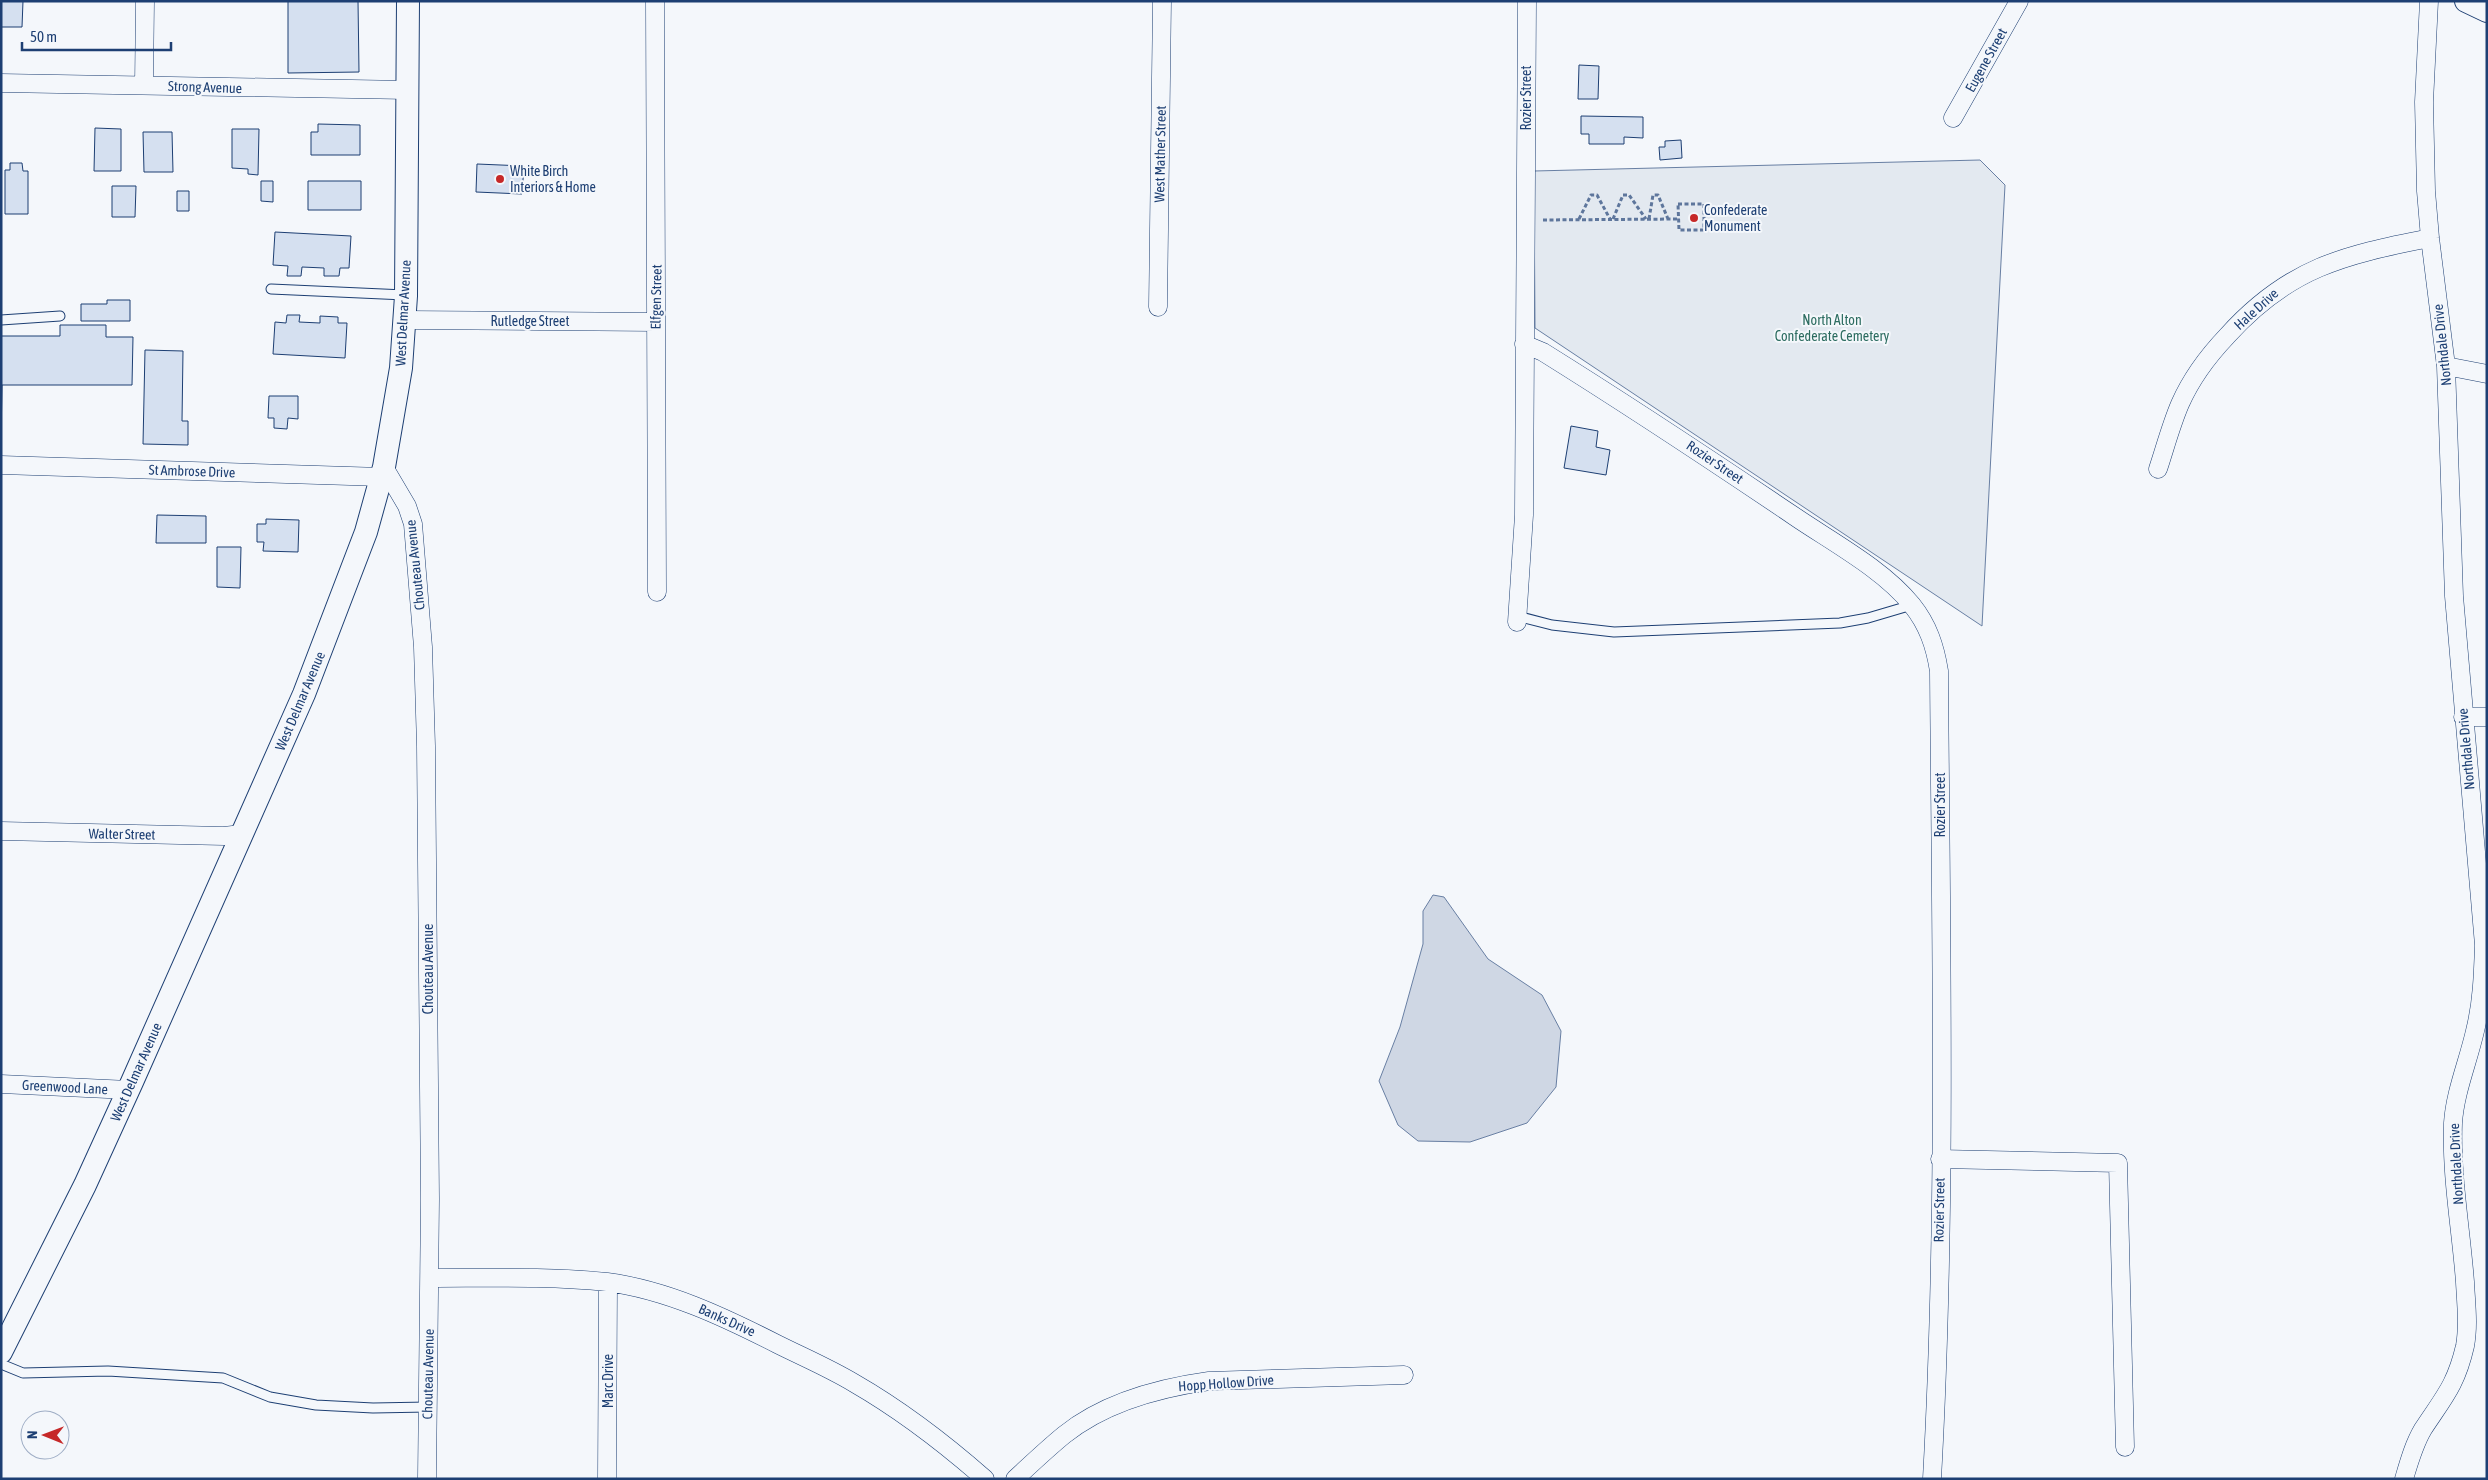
<svg xmlns="http://www.w3.org/2000/svg" width="2488" height="1480" font-family="'Asap Condensed',sans-serif">
	<rect width="100%" height="100%" fill="#f4f7fb"/>
	<path fill="#e3e9f0" stroke="#687fa3" d="M1980,160L2005,185L1982,626L1535,328L1534,171Z"/>
	<path fill="#cfd7e4" stroke="#687fa3" d="M1433,895L1444,897L1488,959L1542,995L1561,1031L1556,1087L1527,1123L1470,1142L1418,1141L1398,1125L1379,1081L1400,1027L1423,944V911Z"/>
	<path fill="#d5e0f0" stroke="#1d3f73" d="M1,1H23L22,27H1Z
		M288,1H358L359,72L288,73Z
		M1579,65L1599,66L1598,99H1578Z
		M1581,116L1643,117V138L1624,137V144H1589V134H1581Z
		M318,124L360,125V155H311V132H318Z
		M95,128L121,129V171H94Z
		M232,129H259L258,175L248,174V169L232,168Z
		M143,132H172L173,172H144Z
		M1681,140L1682,158L1660,160L1659,147H1665V141Z
		M10,163H22L23,171H28V214H5V170H10Z
		M477,164L524,166L522,194L476,192Z
		M261,181H273V202L261,201Z
		M308,181H361V210H308Z
		M112,186H136L135,217H112Z
		M177,191H189V211H177Z
		M275,232L351,236L349,268H340L339,276H324V268L302,267L301,276H287L288,266L273,265Z
		M107,300H130V321H81V304H107Z
		M287,315H300L299,322L320,323V316L338,317V323H347L345,358L273,354L275,322L286,323Z
		M60,325H106V337H133L132,385H2L1,440V336H60Z
		M145,350L183,351L182,421H188V445L143,444Z
		M269,396H298V419L288,418L287,429L274,428V418H268Z
		M1571,426L1598,431L1596,447L1610,450L1606,475L1564,468Z
		M157,515L206,516V543H156Z
		M266,519L299,520L298,552L263,551L264,542H257V524H266Z
		M217,547H241L240,588L217,587Z"/>
	<g fill="none" stroke-linecap="round" stroke-linejoin="round">
		<defs>
			<path id="service" d="M271,289L405,295
				M1,320L60,316
				M1517,616L1552,625L1614,632L1840,623L1868,618L1912,605
				M1,1364L23,1373L108,1371L223,1378L270,1397L316,1405L373,1408L428,1407"/>
			<path id="minor" d="M655,1L657,592
				M1,83L408,90
				M144,85L145,1
				M1953,118L2019,1
				M1158,307L1162,1
				M405,320L656,322
				M1524,344L1543,352C1628,405 1711,460 1794,516C1832,542 1883,569 1912,605C1928,625 1935,646 1939,671C1941,940 1947,1210 1932,1479
				M2446,366L2487,374
				M1,465L382,477
				M384,467L407,506L413,524L423,647L426,746L430,1199L427,1479
				M2158,469C2165,448 2171,425 2180,404C2191,379 2208,356 2227,336C2288,268 2343,255 2430,238
				M1517,622L1524,515L1527,1
				M2463,717H2487
				M1,831L224,836L242,834
				M1,1084L129,1090
				M1940,1159L2118,1163L2125,1447
				M430,1278C489,1278 549,1276 607,1282C667,1290 724,1317 777,1344C803,1357 829,1368 854,1383C901,1410 944,1443 985,1479
				M607,1479L608,1283
				M1015,1479C1031,1464 1047,1449 1064,1435C1105,1402 1158,1388 1209,1381L1404,1375
				M2404,1479C2409,1462 2414,1444 2423,1429C2444,1397 2456,1385 2465,1346C2469,1325 2466,1303 2465,1282C2461,1229 2451,1176 2453,1123C2455,1092 2468,1062 2475,1031C2482,1003 2483,975 2484,945L2454,596L2446,366L2430,238L2426,191L2424,102L2429,1"/>
			<path id="tertiary" d="M2466,1L2487,11
				M1,1352L85,1185L132,1082L304,694L366,532L384,467L401,368L406,296L408,1"/>
		</defs>
		<use href="#service" stroke="#1d3f73" stroke-width="11"/>
		<use href="#minor" stroke="#1d3f73" stroke-width="19"/>
		<use href="#tertiary" stroke="#1d3f73" stroke-width="24"/>
		<path stroke="#5e769c" stroke-width="3" stroke-dasharray="4 2.5" stroke-linecap="butt" d="M1678,204H1704V230H1679Z
			M1579,219L1591,195H1597L1610,219
			M1613,219L1623,195H1629L1646,219
			M1649,219L1653,195H1658L1668,219
			M1543,220L1678,219"/>
		<use href="#service" stroke="#f4f7fb" stroke-width="9"/>
		<use href="#minor" stroke="#f4f7fb" stroke-width="18"/>
		<use href="#tertiary" stroke="#f4f7fb" stroke-width="22"/>
	</g>
	<g fill="#c62828" stroke="#f4f7fb" stroke-width="2">
		<circle cx="500" cy="179" r="5"/>
		<circle cx="1694" cy="218" r="5"/>
	</g>
	<g text-anchor="middle" stroke-width="4" stroke-linejoin="round" paint-order="stroke">
		<g font-size="14" fill="#1d3f73" stroke="#f4f7fb">
			<text transform="translate(1986 60) rotate(-61)" y="5">Eugene Street</text>
			<text transform="translate(205 87) rotate(2)" y="5">Strong Avenue</text>
			<text transform="translate(1526 98) rotate(-90)" y="5">Rozier Street</text>
			<text transform="translate(1160 154) rotate(-89)" y="5">West Mather Street</text>
			<text transform="translate(656 297) rotate(-89)" y="5">Elfgen Street</text>
			<text transform="translate(2256 309) rotate(-42)" y="5">Hale Drive</text>
			<text transform="translate(403 313) rotate(-87)" y="5">West Delmar Avenue</text>
			<text x="530" y="326">Rutledge Street</text>
			<text transform="translate(2442 345) rotate(-96)" y="5">Northdale Drive</text>
			<text transform="translate(1715 462) rotate(34)" y="5">Rozier Street</text>
			<text transform="translate(192 471) rotate(2)" y="5">St Ambrose Drive</text>
			<text transform="translate(415 565) rotate(-96)" y="5">Chouteau Avenue</text>
			<text transform="translate(300 701) rotate(-67)" y="5">West Delmar Avenue</text>
			<text transform="translate(2466 749) rotate(-95)" y="5">Northdale Drive</text>
			<text transform="translate(1940 805) rotate(-90)" y="5">Rozier Street</text>
			<text transform="translate(122 834) rotate(1)" y="5">Walter Street</text>
			<text transform="translate(428 969) rotate(-90)" y="5">Chouteau Avenue</text>
			<text transform="translate(136 1072) rotate(-66)" y="5">West Delmar Avenue</text>
			<text transform="translate(65 1087) rotate(3)" y="5">Greenwood Lane</text>
			<text transform="translate(2456 1164) rotate(-93)" y="5">Northdale Drive</text>
			<text transform="translate(1939 1210) rotate(-89)" y="5">Rozier Street</text>
			<text transform="translate(727 1320) rotate(24)" y="5">Banks Drive</text>
			<text transform="translate(428 1374) rotate(-89)" y="5">Chouteau Avenue</text>
			<text transform="translate(608 1381) rotate(-90)" y="5">Marc Drive</text>
			<text transform="translate(1226 1383) rotate(-4)" y="5">Hopp Hollow Drive</text>
		</g>
		<g font-size="14" fill="#1d3f73" stroke="#f4f7fb" text-anchor="start">
			<text x="510" y="176">White Birch<tspan x="510" dy="16">Interiors &amp; Home</tspan></text>
			<text x="1704" y="215">Confederate<tspan x="1704" dy="16">Monument</tspan></text>
		</g>
		<g font-size="14" fill="#2c6c60" stroke="#f4f7fb">
			<text x="1832" y="325">North Alton<tspan x="1832" dy="16">Confederate Cemetery</tspan></text>
		</g>
	</g>
	<rect width="2488" height="1480" fill="none" stroke="#1d3f73" stroke-width="5"/>
	<g transform="translate(45 1435) rotate(271)"><circle r="24" fill="#f4f7fb" stroke="#9eadc5"/>
	<path d="M0-4L9 19L0 12L-9 19Z" fill="#c62828"/>
	<text y="-8" font-size="14" font-weight="bold" text-anchor="middle" fill="#1d3f73">N</text>
	</g>
	<path d="M22 42v8h149v-8" fill="none" stroke="#1d3f73" stroke-width="2.5"/>
	<text x="30" y="42" font-size="15" fill="#1d3f73" stroke="#f4f7fb" stroke-width="4" paint-order="stroke">50 m</text>
</svg>
